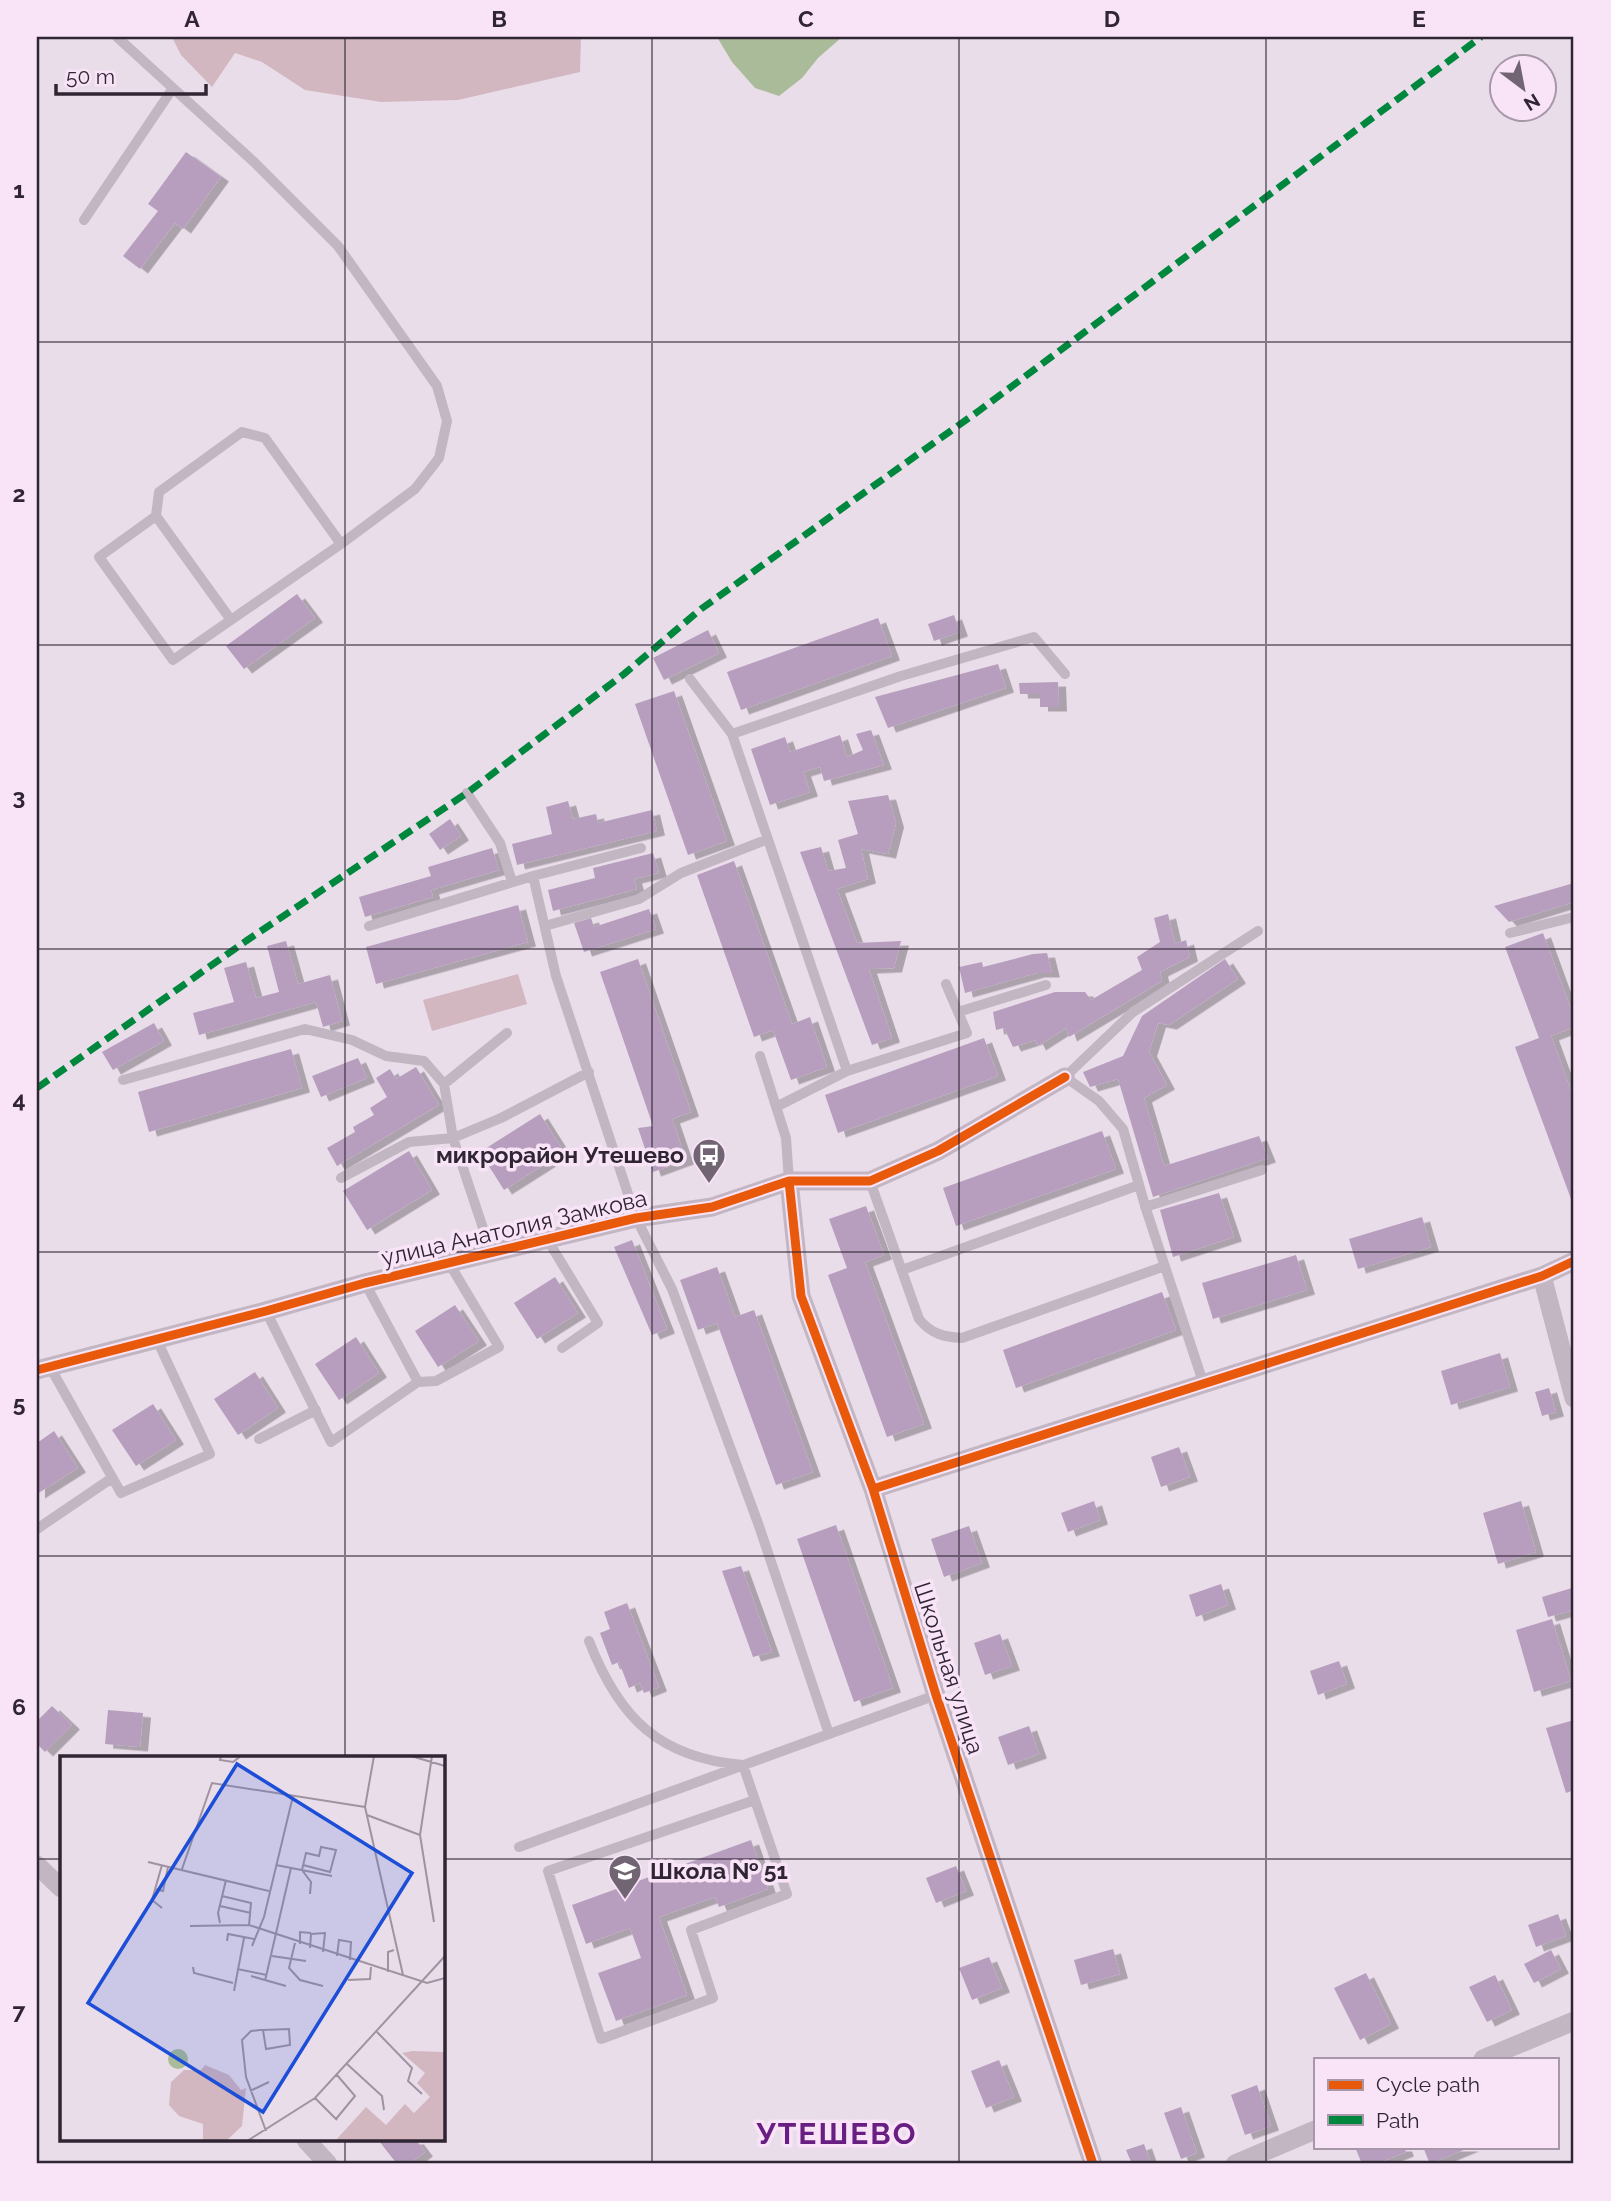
<svg xmlns="http://www.w3.org/2000/svg" width="1611" height="2201" font-family="Raleway,sans-serif">
	<defs>
		<filter id="shadow"><feDropShadow dx="8" dy="4.5" stdDeviation="0" flood-color="#0004"/></filter>
	</defs>
	<rect width="100%" height="100%" fill="#eaddea"/>
	<path fill="#d2b6c0" d="M172,37H581L580,72L458,100L381,102L305,90L262,62L235,53L212,87L181,55Z
		M518,974L527,1004L432,1031L423,1000Z"/>
	<path fill="#ab9" d="M717,37H842L818,58L802,78L779,96L755,88L732,62Z"/>
	<path fill="#b79ebe" filter="url(#shadow)" d="M186,152L221,177L183,229L175,223L140,269L123,256L158,211L148,204Z
		M297,594L315,618L244,669L226,646Z
		M954,615L960,632L934,641L928,624Z
		M878,618L892,656L741,710L727,672Z
		M708,630L719,653L664,680L653,658Z
		M998,664L1006,688L888,728L875,697Z
		M1058,682L1059,707H1040V694H1020L1019,683Z
		M674,691L727,841L688,855L635,704Z
		M871,730L884,765L824,781L820,767L803,772L810,792L770,805L751,749L785,737L790,752L840,735L847,757L863,750L856,734Z
		M888,795L896,823L888,854L861,849L868,879L837,889L857,943L901,941L894,968L869,969L892,1038L872,1045L800,852L821,847L828,871L846,868L838,840L858,834L848,801Z
		M568,801L573,819L596,814L598,823L652,810L657,831L517,865L512,844L552,834L546,807Z
		M450,819L461,836L440,850L429,834Z
		M492,848L499,870L431,890L433,897L365,917L359,897L431,876L428,867Z
		M653,853L659,873L634,879L637,889L553,911L548,890L595,878L593,868Z
		M734,861L792,1024L810,1017L827,1067L791,1080L773,1030L754,1037L697,875Z
		M1574,883V902L1509,922L1494,906Z
		M518,905L528,942L376,984L366,947Z
		M649,909L656,929L584,952L574,923L591,918L594,927Z
		M1168,914L1175,944L1186,940L1190,957L1160,972L1162,981L1069,1037L1066,1028L1038,1046L1035,1040L1013,1047L1004,1028L996,1030L993,1012L1055,992H1085L1091,1000L1142,970L1137,957L1160,942L1154,918Z
		M1543,933L1574,1018V1027L1551,1036L1574,1099V1198L1571,1199L1515,1047L1539,1038L1505,947Z
		M286,941L298,984L330,975L342,1021L323,1027L316,1002L199,1035L193,1013L234,1002L224,968L246,962L256,998L279,992L267,946Z
		M1047,953L1052,973H1037L965,993L959,967L982,962L983,967L1033,954Z
		M638,959L691,1112L672,1119L686,1160L653,1172L638,1128L653,1126L600,972Z
		M1225,959L1238,979L1169,1025L1158,1023L1149,1052L1167,1085L1144,1098L1164,1166L1259,1136L1268,1158L1153,1197L1118,1079L1090,1087L1083,1072L1123,1056L1142,1016Z
		M154,1023L164,1041L113,1070L102,1052Z
		M984,1038L998,1076L838,1133L825,1095Z
		M291,1049L302,1088L149,1132L138,1092Z
		M358,1058L367,1078L321,1097L312,1076Z
		M416,1067L439,1105L337,1166L327,1148L355,1132L353,1127L374,1115L370,1108L387,1097L376,1078L390,1069L396,1079Z
		M540,1114L564,1152L504,1190L480,1152Z
		M1102,1131L1116,1169L956,1226L943,1188Z
		M409,1151L432,1190L367,1230L343,1191Z
		M1219,1193L1234,1237L1173,1257L1160,1210Z
		M866,1206L884,1255L865,1262L924,1424L887,1437L828,1275L847,1268L829,1219Z
		M1422,1217L1431,1247L1358,1269L1349,1239Z
		M632,1240L667,1329L652,1335L614,1247Z
		M1296,1255L1307,1290L1213,1319L1202,1283Z
		M717,1267L735,1317L754,1310L813,1472L776,1485L717,1323L698,1330L680,1280Z
		M555,1277L578,1313L537,1339L514,1303Z
		M1162,1292L1176,1330L1016,1388L1003,1350Z
		M455,1305L479,1341L438,1367L415,1331Z
		M356,1337L379,1373L339,1400L315,1364Z
		M1500,1353L1510,1387L1451,1405L1441,1371Z
		M255,1372L278,1408L238,1435L214,1399Z
		M1549,1388L1556,1412L1542,1416L1535,1392Z
		M153,1404L176,1440L136,1466L112,1430Z
		M54,1431L78,1468L37,1494V1443Z
		M1179,1447L1190,1477L1161,1487L1151,1457Z
		M1094,1501L1100,1520L1068,1532L1061,1513Z
		M1521,1501L1536,1552L1498,1564L1483,1513Z
		M836,1525L893,1688L854,1702L797,1539Z
		M969,1526L982,1563L944,1577L931,1539Z
		M741,1566L772,1652L753,1657L722,1571Z
		M1221,1584L1228,1605L1196,1617L1189,1595Z
		M1572,1588L1574,1610L1548,1617L1542,1597Z
		M627,1603L659,1687L644,1693L640,1683L629,1688L619,1662L612,1665L600,1633L610,1629L604,1612Z
		M1552,1619L1571,1681L1534,1692L1516,1630Z
		M1000,1634L1012,1666L985,1675L974,1643Z
		M1339,1661L1347,1684L1318,1695L1310,1671Z
		M52,1706L72,1725L45,1752L37,1744V1721Z
		M108,1710L143,1713L140,1747L105,1744Z
		M1574,1720V1790L1566,1793L1546,1728Z
		M1029,1726L1039,1754L1008,1765L998,1737Z
		M751,1840L768,1889L719,1907L715,1897L659,1917L687,1995L616,2021L598,1973L641,1958L630,1928L586,1944L572,1905Z
		M956,1866L966,1891L936,1903L926,1878Z
		M1558,1914L1566,1936L1536,1947L1528,1925Z
		M1113,1949L1120,1974L1081,1985L1074,1960Z
		M1551,1950L1561,1969L1534,1983L1524,1964Z
		M989,1957L1002,1988L972,2000L959,1968Z
		M1366,1973L1391,2024L1360,2040L1334,1988Z
		M1495,1975L1512,2010L1487,2022L1469,1987Z
		M999,2060L1014,2097L986,2108L971,2071Z
		M1257,2085L1271,2126L1245,2135L1231,2095Z
		M1181,2107L1197,2153L1181,2159L1164,2113Z
		M380,2140H416L425,2152L409,2164H397L379,2141Z
		M1144,2144L1151,2164H1132L1126,2150Z
		M1355,2147H1404L1406,2152L1376,2164H1362Z
		M1423,2147H1471L1430,2164Z"/>
	<g fill="none" stroke-linecap="round" stroke-linejoin="round">
		<path stroke="#c3b6c3" stroke-width="10" d="M117,37L254,162L338,246L437,386L447,421L439,458L415,489L341,544L173,660L99,557L156,516L159,492L242,432L265,438L341,544
			M84,220L173,88
			M156,516L231,620
			M690,679L732,734L847,1071
			M732,734L901,676L1034,637L1065,674
			M467,793L500,843L512,882
			M533,876L556,976L636,1218L672,1289L759,1526L829,1734
			M369,926L533,876L641,848
			M545,926L639,899L681,873L768,839
			M1510,933L1574,917
			M958,1012L1046,985
			M760,1056L786,1138L789,1181
			M123,1080L305,1029L352,1040L386,1056L424,1061L444,1084L453,1138L491,1252
			M444,1084L507,1033
			M776,1107L847,1071L967,1033L946,984
			M341,1178L409,1142L453,1138L501,1118L589,1072
			M870,1181L919,1319C931,1334 944,1337 962,1338L1165,1266
			M1145,1207L1262,1170
			M547,1239L598,1323L562,1348
			M902,1270L1139,1185
			M266,1311L331,1442L418,1382L365,1283
			M50,1367L121,1493L210,1454L157,1340
			M418,1382L436,1381L499,1347L449,1263
			M1203,1382L1146,1209L1123,1129L1099,1101L1065,1077L1133,1012L1258,931
			M259,1439L316,1410
			M37,1529L112,1478
			M589,1641C619,1718 659,1758 743,1765L787,1894L691,1930L713,1998L601,2039L548,1871L755,1800
			M519,1847L936,1695"/>
		<path stroke="#c3b6c3" stroke-width="19" d="M789,1181L801,1296L873,1489L936,1695L1093,2164
			M1542,1276L1574,1398
			M37,1370L266,1311L365,1283L636,1218L712,1207L789,1181H870L938,1151L1065,1077
			M873,1489L1542,1276L1574,1261
			M37,1865L61,1888
			M1483,2059L1574,2021
			M306,2140L328,2164
			M1235,2164L1315,2130"/>
		<path stroke="#00873e" stroke-width="7" stroke-dasharray="14 7" stroke-linecap="butt" d="M37,1088L246,941L467,793L624,674L701,609L980,410L1481,37"/>
		<defs>
			<path id="cycleway" d="M789,1181L801,1296L873,1489L936,1695L1093,2164
				M37,1370L266,1311L365,1283L636,1218L712,1207L789,1181H870L938,1151L1065,1077
				M873,1489L1542,1276L1574,1261"/>
		</defs>
		<use href="#cycleway" stroke="#f8e3f7" stroke-width="13"/>
		<use href="#cycleway" stroke="#e8590c" stroke-width="9"/>
	</g>
	<path fill="none" stroke="#302533" stroke-width="2" stroke-opacity="0.55" d="M345,37V1758M652,37V2164M959,37V2164M1266,37V2164M37,342H1574M37,645H1574M37,949H1574M37,1252H1574M37,1556H1574M37,1859H61M443,1859H1574M345,2140V2164"/>
	<defs>
		<symbol id="bus-pin" viewBox="-11 -11 22 30"><path d="M0 17L-7.5 6A9.5 9.5 0 1 1 7.5 6Z" fill="#716573" stroke="#f8e3f7"/><path d="M-5-6H5V4H4V6H2V4H-2V6H-4V4H-5ZM-3.5-4V0h7V-4ZM-3.5 1.2v1.5H-2V1.2ZM2 1.2v1.5H3.5V1.2Z" fill="#fff"/></symbol>
		<symbol id="school-pin" viewBox="-11 -11 22 30"><path d="M0 17L-7.5 6A9.5 9.5 0 1 1 7.5 6Z" fill="#716573" stroke="#f8e3f7"/><path d="M0-5L7-2L0 1L-7-2ZM-4 1L0 2.5L4 1V4Q0 6-4 4Z" fill="#fff"/></symbol>
	</defs>
	<g fill-rule="evenodd">
		<use href="#bus-pin" x="690" y="1136" width="38" height="52"/>
		<use href="#school-pin" x="606" y="1852" width="38" height="52"/>
	</g>
	<g text-anchor="middle" stroke-width="7" stroke-linejoin="round" paint-order="stroke">
		<g font-size="23" font-weight="bold" fill="#302533" stroke="#f8e3f7" text-anchor="end">
			<text x="684" y="1163">микрорайон Утешево</text>
			<text x="650" y="1879" text-anchor="start">Школа № 51</text>
		</g>
		<g font-size="23" fill="#302533" stroke="#f8e3f7">
			<text transform="translate(514 1228) rotate(-13)" y="8">улица Анатолия Замкова</text>
			<text transform="translate(949 1668) rotate(72)" y="8">Школьная улица</text>
		</g>
		<g font-size="30" font-weight="bold" letter-spacing="2" fill="#681f81" stroke="#f8e3f7">
			<text x="837" y="2144">УТЕШЕВО</text>
		</g>
	</g>
	<g transform="translate(60 1756)">
		<rect width="385" height="385" fill="#eaddea"/>
		<path d="M352,295L385,296V385H275L306,351L326,369L345,348L354,357L370,341L357,327L365,317L342,297ZM145,309L169,319L181,334L186,332L182,370L166,385H143V368L119,360L109,349L111,326L124,314H141Z" fill="#d2b6c0"/>
		<path d="M108 303a10 10 0 1 1 20 0a10 10 0 1 1-20 0Z" fill="#ab9"/>
		<path fill="none" stroke="#a093a1" stroke-width="2" d="M161,0L160,4L173,6L181,0M314,0L305,51L343,219M351,0L385,10M372,0L360,79L374,166M307,59L360,79M88,106L209,135M102,109L92,144L102,152M216,109L272,120M243,109L270,116L276,94L261,91L259,100L246,97L242,114L251,126L250,138M122,113L152,27L305,51M95,133L103,135L108,111M162,140L191,147L189,169M160,150L191,157M160,167L158,157L166,124M130,170L189,169L367,227L385,222M167,185L168,178L194,183M235,187L229,212L240,224L263,230M240,188V176L251,177M192,190L204,161L233,40M250,192L251,178L265,177L263,196M212,200L246,205M277,200L279,184L291,186L290,204M133,211L134,217L173,227M177,213L207,219M328,216V196L334,194M191,220L226,230M288,224L310,223L311,211M205,225L231,112M174,235L184,182M203,274L206,293L230,289L229,273L203,274H200L191,275L182,284L186,321L206,375M317,276L352,312L348,325L362,338M287,308L322,340L324,354M190,335L209,326M255,342L277,364M276,363L295,340L277,319M187,385L255,342L385,200"/>
		<path fill="#1d4ed8" fill-opacity="0.15" stroke="#1d4ed8" stroke-width="3.5" d="M177,8L352,117L203,356L28,247Z"/>
		<rect width="385" height="385" fill="none" stroke="#302533" stroke-width="3.5"/>
	</g>
	<rect width="1611" height="2201" fill="none" stroke="#f8e3f7" stroke-width="77"/>
	<rect x="1314" y="2058" width="245" height="91" fill="#f8e3f7" stroke="#a897a9" stroke-width="2"/>
	<rect x="1328" y="2080" width="35" height="10" fill="#e8590c" stroke="#a897a9" stroke-width="2"/>
	<text x="1376" y="2092" font-size="21" fill="#302533">Cycle path</text>
	<rect x="1328" y="2115" width="35" height="10" fill="#00873e" stroke="#a897a9" stroke-width="2"/>
	<text x="1376" y="2128" font-size="21" fill="#302533">Path</text>
	<g transform="translate(1523 88) rotate(148)"><circle r="33" fill="#f8e3f7" stroke="#a897a9" stroke-width="2"/>
	<path d="M0-5L12 26L0 18L-12 26Z" fill="#716573"/>
	<text y="-10" font-size="19" font-weight="bold" text-anchor="middle" fill="#302533">N</text>
	</g>
	<path d="M56 84v10h150v-10" fill="none" stroke="#302533" stroke-width="3.5"/>
	<text x="66" y="84" font-size="21" fill="#302533" stroke="#f8e3f7" stroke-width="5" paint-order="stroke">50 m</text>
	<rect x="38" y="38" width="1534" height="2124" fill="none" stroke="#302533" stroke-width="2.5"/>
	<g font-size="23" text-anchor="middle" font-weight="bold" fill="#302533">
		<text x="192" y="27">A</text>
		<text x="499" y="27">B</text>
		<text x="806" y="27">C</text>
		<text x="1112" y="27">D</text>
		<text x="1419" y="27">E</text>
		<text x="19" y="198">1</text>
		<text x="19" y="502">2</text>
		<text x="19" y="805">3</text>
		<text x="19" y="1108">4</text>
		<text x="19" y="1412">5</text>
		<text x="19" y="1715">6</text>
		<text x="19" y="2019">7</text>
	</g>
</svg>
